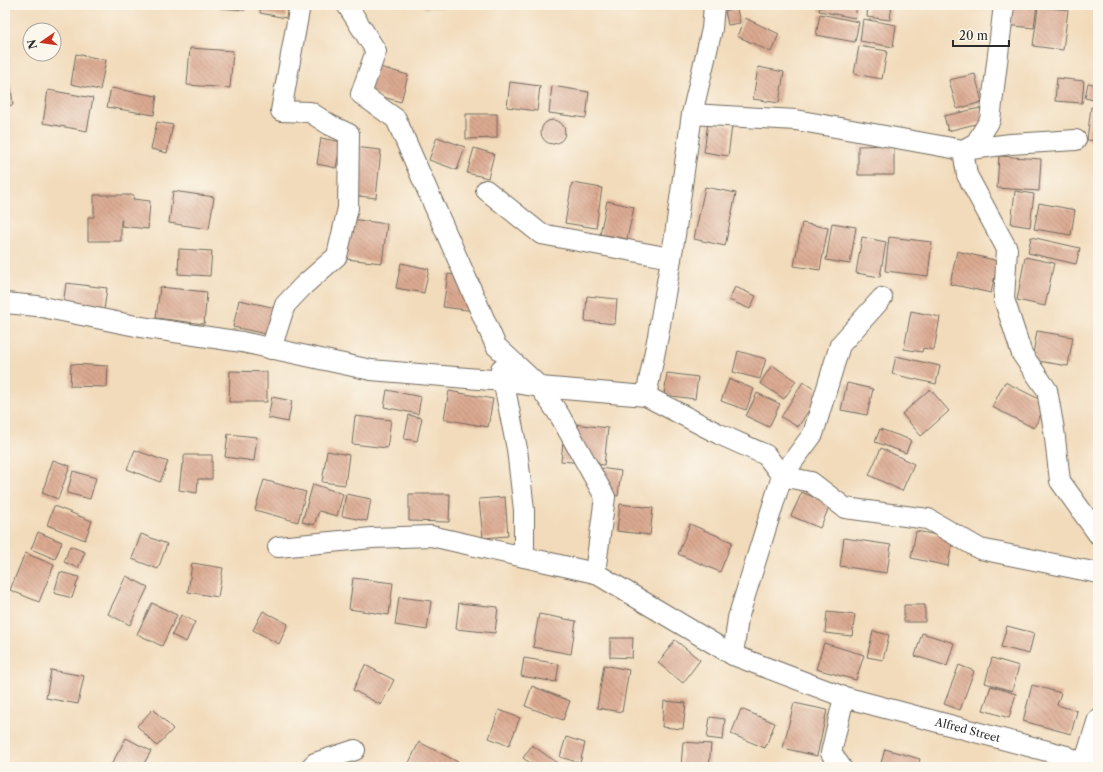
<svg xmlns="http://www.w3.org/2000/svg" width="1103" height="772" font-family="'Libre Caslon Text',serif">
	<defs>
		<pattern id="building-back-hatch" width="6" height="6" patternUnits="userSpaceOnUse"><rect width="6" height="6" fill="#dba990"/><path d="M-1 5l2 2M0 0l6 6M5-1l2 2" fill="none" stroke="#b28a76"/></pattern>
	</defs>
	<rect width="100%" height="100%" fill="#fbf7ec"/>
	<filter id="ink" filterUnits="userSpaceOnUse"><feTurbulence type="fractalNoise" baseFrequency=".025" numOctaves="2"/><feDisplacementMap in="SourceGraphic" scale="8" xChannelSelector="R" yChannelSelector="G"/><feConvolveMatrix kernelMatrix="1 2 1 2 8 2 1 2 1" color-interpolation-filters="sRGB"/></filter>
	<filter id="wash" filterUnits="userSpaceOnUse"><feTurbulence type="fractalNoise" baseFrequency=".012" numOctaves="4" result="noise"/><feDisplacementMap in="SourceGraphic" scale="16" xChannelSelector="R" yChannelSelector="G"/><feGaussianBlur stdDeviation="0.9" result="paint"/><feColorMatrix in="noise" values="0 0 0 0 0 0 0 0 0 0 0 0 0 0 0 0 0 1.4 0 .05"/><feComposite in="paint" operator="in"/></filter>
	<g filter="url(#wash)">
		<rect width="100%" height="100%" fill="#f2dbbb"/>
		<g id="blocks">
			<path fill="url(#building-back-hatch)" d="M220,5H245V10L220,8Z
				M261,5H288L286,18L260,13Z
				M424,5H453V8H424Z
				M821,5H857L855,18L819,11Z
				M868,5H892L890,20L867,17Z
				M1007,5H1037L1034,28L1005,25Z
				M1038,7L1068,10L1063,50L1033,46Z
				M737,9L740,23L728,25L725,11Z
				M820,14L859,22L855,42L816,35Z
				M745,18L779,34L771,52L737,36Z
				M863,19L896,25L893,47L860,41Z
				M859,46L887,51L882,79L854,74Z
				M190,48L233,51L230,88L187,85Z
				M76,54L106,60L100,90L71,84Z
				M5,59L9,60L6,83H5Z
				M376,66L408,75L401,102L369,93Z
				M758,67L784,72L779,103L753,99Z
				M975,74L982,102L957,109L949,80Z
				M1057,78L1084,81L1082,103L1055,101Z
				M510,82L540,86L537,111L507,107Z
				M1088,83L1098,85V101L1085,98Z
				M552,86L589,92L586,118L549,113Z
				M11,88L13,105L5,106V89Z
				M111,88L157,96L154,115L107,107Z
				M48,90L93,98L87,131L43,123Z
				M1091,107L1098,108V141L1087,140Z
				M980,108L983,122L948,131L944,116Z
				M466,114H497V138L466,139Z
				M541 132a12 12 0 1 1 24 0a12 12 0 1 1-24 0Z
				M157,122L173,125L167,153L151,149Z
				M708,122L732,126L728,156L704,152Z
				M5,126L10,127L5,143Z
				M437,137L465,147L457,170L429,160Z
				M321,138L341,142L336,168L317,164Z
				M894,145V175H858V146Z
				M345,146L381,150L376,198L340,194Z
				M474,148L494,154L488,178L467,173Z
				M999,156L1041,159L1039,191L997,188Z
				M572,183L602,188L596,228L565,223Z
				M705,187L736,193L725,246L694,239Z
				M173,191L214,197L209,229L169,223Z
				M1015,191L1034,194L1030,227L1011,224Z
				M94,195H134L133,199L150,201L148,229L121,226L122,220H121V241H88V217H94Z
				M607,201L634,207L627,239L600,234Z
				M1039,203L1075,210L1071,235L1034,229Z
				M351,219L387,224L382,263L346,259Z
				M802,223L828,228L820,270L794,266Z
				M832,223L856,227L850,264L826,260Z
				M862,237L886,242L880,277L856,273Z
				M889,237L932,242L928,276L885,271Z
				M1031,237L1080,248L1076,264L1028,253Z
				M179,249L212,251L210,276L178,274Z
				M957,251L998,261L991,293L950,284Z
				M1025,257L1054,263L1045,306L1017,300Z
				M401,263L429,269L424,293L396,288Z
				M448,274L479,279L475,311L443,307Z
				M66,283L107,288L103,318L62,313Z
				M160,287L207,292L204,324L156,318Z
				M735,287L756,296L750,309L729,300Z
				M587,296L617,299L615,324L585,321Z
				M239,300L276,308L271,335L233,327Z
				M911,311L940,317L934,350L923,348L922,352L904,349Z
				M1037,331L1073,337L1068,366L1032,360Z
				M738,351L766,359L760,379L733,372Z
				M896,356L940,366L936,384L892,374Z
				M71,364L108,366L107,387L70,386Z
				M772,365L796,381L784,399L760,383Z
				M230,371L267,372V402H229Z
				M667,373L698,377L695,399L664,395Z
				M729,379L754,389L746,410L721,401Z
				M803,382L820,393L798,427L781,417Z
				M1005,382L1047,403L1034,428L992,407Z
				M847,383L873,389L867,415L841,410Z
				M930,389L949,411L921,436L902,414Z
				M387,390L421,397L418,414L384,407Z
				M449,391L493,399L488,427L444,419Z
				M757,393L780,404L769,427L746,416Z
				M272,397L292,401L288,422L268,418Z
				M409,415L422,418L417,441L404,439Z
				M355,416L391,420L387,448L352,444Z
				M565,423L608,428L604,465L561,461Z
				M880,429L911,440L906,453L875,442Z
				M228,434L257,437L254,461L225,457Z
				M881,448L914,464L902,491L869,475Z
				M135,450L168,462L160,482L127,469Z
				M327,451L349,455L345,485L322,482Z
				M184,455H212V479H198L197,493L179,490L182,464H184Z
				M53,460L70,466L58,499L42,493Z
				M593,467L621,471L618,496L590,492Z
				M73,471L96,478L90,499L67,493Z
				M264,480L306,492L298,522L255,510Z
				M313,484L343,494L337,516L319,511L314,525L302,522Z
				M802,492L830,505L820,528L791,516Z
				M346,494L371,499L367,521L342,516Z
				M409,494H450L449,522L409,521Z
				M505,497L508,536L483,538L479,499Z
				M620,504L653,508L650,535L617,531Z
				M54,506L92,521L85,540L47,525Z
				M690,524L732,542L720,572L678,554Z
				M916,531L953,538L948,566L911,558Z
				M38,532L62,542L55,559L31,549Z
				M141,534L167,544L158,569L132,559Z
				M844,538L891,545L887,573L840,566Z
				M70,546L85,552L78,568L64,562Z
				M25,553L54,565L39,602L10,590Z
				M192,563L223,568L218,597L188,592Z
				M60,572L79,577L72,598L54,593Z
				M126,576L148,587L130,625L108,614Z
				M353,578L393,583L389,615L349,609Z
				M399,597L431,601L427,630L395,625Z
				M152,603L177,615L162,646L137,634Z
				M459,603L498,607L495,633L456,629Z
				M904,605H925V622H904Z
				M263,611L288,624L279,644L253,630Z
				M827,612L855,615L852,636L825,633Z
				M539,614L576,621L571,654L533,647Z
				M181,615L195,622L186,642L172,635Z
				M1007,626L1034,633L1029,654L1001,647Z
				M873,631L889,635L883,660L867,657Z
				M922,633L954,643L947,666L915,656Z
				M610,638H633L632,658L610,657Z
				M675,640L700,660L683,683L658,663Z
				M824,643L864,655L856,680L816,669Z
				M524,658L559,664L556,682L521,676Z
				M992,658L1019,666L1012,691L985,683Z
				M365,665L394,680L381,705L353,690Z
				M604,665L629,670L622,712L597,708Z
				M959,665L974,671L960,710L944,704Z
				M51,670L84,676L78,704L46,698Z
				M1032,685L1061,693L1057,705L1077,711L1071,734L1023,721Z
				M532,686L570,701L563,720L525,706Z
				M991,686L1016,694L1009,718L983,710Z
				M664,701L686,703L683,729L662,727Z
				M794,703L827,710L817,756L783,748Z
				M153,709L173,729L157,746L137,726Z
				M741,709L775,723L765,748L731,734Z
				M499,710L520,718L509,746L489,738Z
				M710,717L725,719L723,740L707,738Z
				M566,737L585,743L580,763L560,757Z
				M126,738L151,751L142,767H110Z
				M419,742L460,763L459,767H407Z
				M683,742L711,744L709,767H681Z
				M532,745L563,767H536L523,758Z
				M885,749L920,759L918,767H880Z"/>
		</g>
	</g>
	<g filter="url(#ink)">
		<use href="#blocks" fill-opacity="0" stroke="#71695d" stroke-width="1"/>
		<g fill="none" stroke-linecap="round" stroke-linejoin="round">
			<defs>
				<g id="minor">
					<path d="M347,5L376,51L361,94L396,119L496,346L540,387L560,416L605,497L595,573L733,655L844,697L831,753L841,767"/>
					<path d="M714,5L712,29L692,114L675,235L658,336L646,396L719,434L766,455L782,476L738,618L733,655"/>
					<path d="M692,114L796,120L963,150L976,143L990,120L1004,5"/>
					<path d="M1076,140L1011,144L963,150L967,175L1007,249L1004,299L1022,354L1047,390L1054,430L1060,481L1098,534"/>
					<path d="M486,190L541,234L671,258"/>
					<path d="M882,298L840,345L813,434L782,476L811,482L845,508L928,519L980,549L1098,573"/>
					<path d="M5,303L37,306L141,327L242,342L371,370L503,381L540,387L646,396"/>
					<path d="M271,349L285,305L304,285L337,256L348,208L349,134L330,125L310,112L281,111L300,5"/>
					<path d="M501,369L517,449L524,510V557L595,573"/>
					<path d="M278,547L372,538L431,536L524,557"/>
					<path id="s1" d="M844,697L1066,756L1089,767"/>
					<path d="M311,767L315,763L355,750"/>
					<path d="M1083,767L1098,719"/>
				</g>
			</defs>
			<use href="#minor" stroke="#71695d" stroke-width="22"/>
			<use href="#minor" stroke="#fff" stroke-width="20"/>
		</g>
	</g>
	<g text-anchor="middle" stroke-width="4" stroke-linejoin="round" paint-order="stroke">
		<g font-size="11" fill="#2b2b2b" stroke="#fbf7ec">
			<text dy="4" stroke="none"><textPath href="#s1" startOffset="128">Alfred Street</textPath></text>
		</g>
	</g>
	<rect width="1103" height="772" fill="none" stroke="#fbf7ec" stroke-width="20"/>
	<g transform="translate(42 42) rotate(257)"><circle r="19" fill="#fbf7ec" stroke="#a8a59f"/>
	<path d="M0-3L7 15L0 10L-7 15Z" fill="#c8321e"/>
	<text y="-6" font-size="11" font-weight="bold" text-anchor="middle" fill="#2b2b2b">N</text>
	</g>
	<path d="M953 40v6h56v-6" fill="none" stroke="#2b2b2b" stroke-width="2"/>
	<text x="959" y="40" font-size="12" fill="#2b2b2b" stroke="#fbf7ec" stroke-width="3" paint-order="stroke">20 m</text>
</svg>
